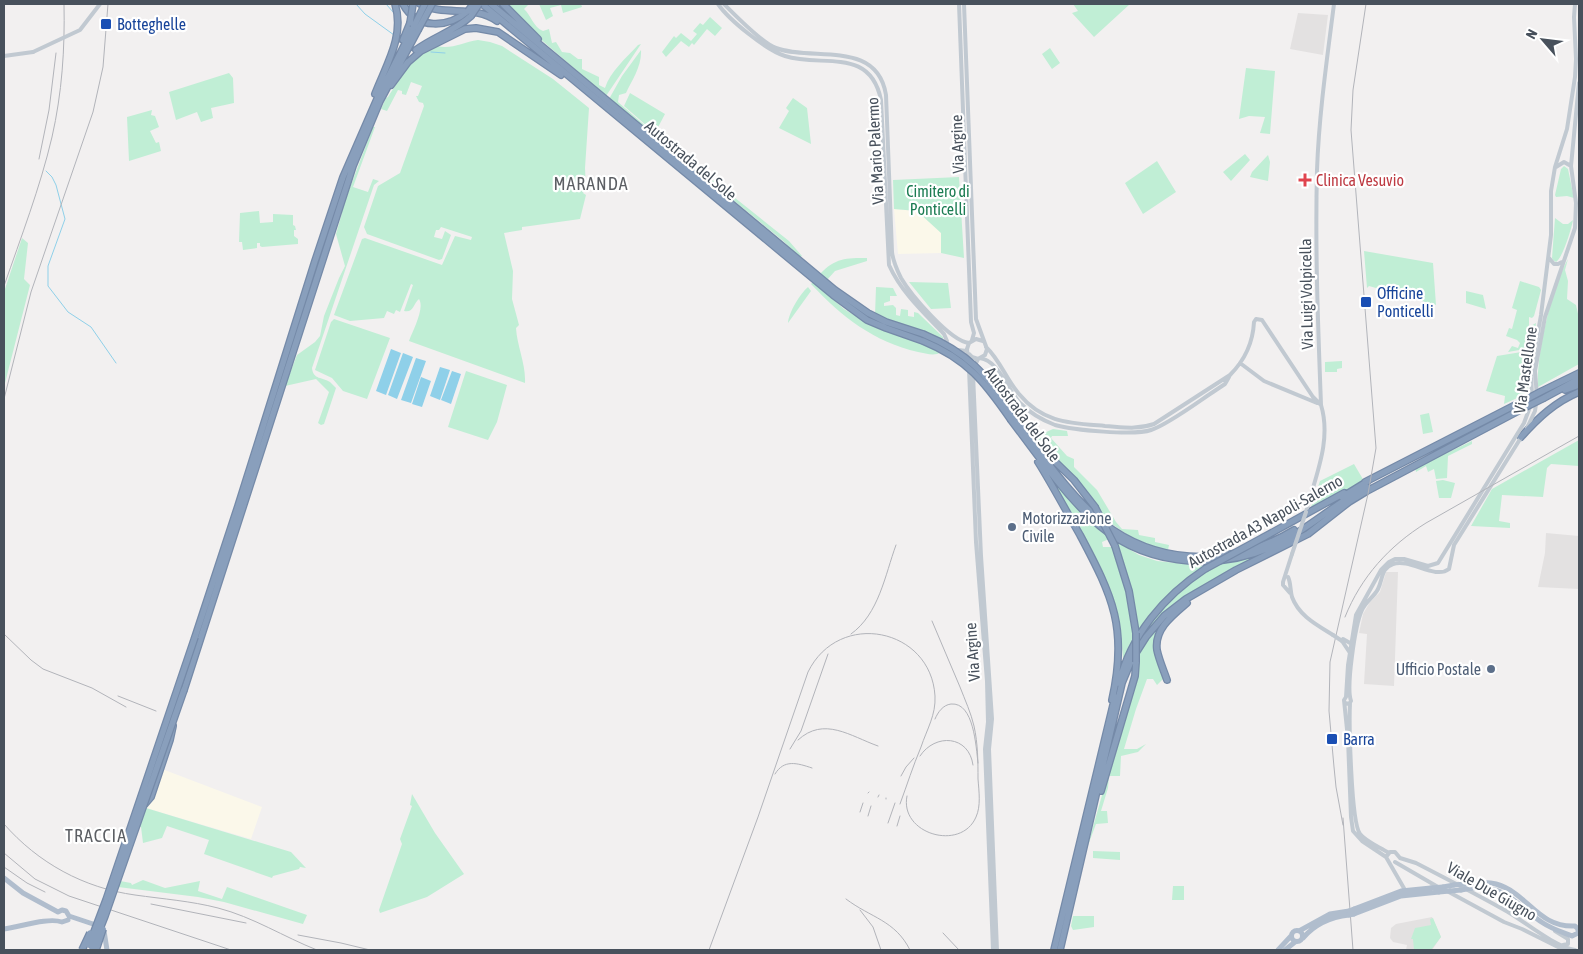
<svg xmlns="http://www.w3.org/2000/svg" width="1583" height="954" font-family="'Asap Condensed',sans-serif">
	<rect width="100%" height="100%" fill="#f2f0f0"/>
	<path fill="#fbf8ea" d="M894,209L916,211L939,230L941,233V253L898,254Z
		M162,769L262,807L251,839L146,808L155,791Z"/>
	<path fill="#e3e1e1" d="M1298,13L1328,15L1323,55L1290,49Z
		M1546,533L1579,536V589L1538,587L1545,553Z
		M1386,572H1398L1394,686L1364,684L1367,634L1359,633L1363,614L1370,602L1380,592Z
		M1432,917L1441,937L1432,950H1406L1407,945L1393,942L1390,938L1391,928L1396,924Z"/>
	<path fill="#c0eed5" d="M505,4H529L524,9C531,15 533,27 543,31L549,29L552,43L556,42L562,52L570,53L578,59H582V69L599,77V85L605,88C610,72 626,58 638,45L641,44L606,96L538,37Z
		M539,4H581L582,7L563,13L561,5L550,8L553,16L546,20Z
		M1073,4H1130L1094,37L1072,13L1078,11Z
		M710,17L722,28L715,36L707,29L694,45L692,43L689,47L681,41L666,57L662,52L674,36L676,38L681,33L691,41L697,34L693,31L700,23L703,25Z
		M478,40L490,42L502,46L553,79L589,108L585,168L586,190L584,191L583,193L586,195L580,219L530,226L522,227V230L504,233L513,271L512,299L519,325L516,328C517,346 526,364 525,383L409,341C413,330 425,308 419,299C413,304 414,313 404,311L413,285L411,284L400,312L396,310L394,314L387,311L384,318L350,321L334,315L362,239L365,238L442,265L455,236L471,240L472,237L441,227L439,230H436L434,237L442,239L445,231L451,235L442,259L439,260L367,234L364,227L378,186L400,173L424,106L423,103L419,102L416,96H418L422,86L411,82L406,95L402,94V91L398,90L387,111L381,109L386,98L388,97C404,73 409,59 437,46C451,50 463,42 478,40Z
		M1050,48L1060,63L1052,69L1042,54Z
		M641,50C642,66 632,80 626,93L619,95L618,102L673,150L692,157L690,162L789,241L802,256L800,257L782,240L609,99L622,76Z
		M1246,68L1275,71L1270,134L1260,133L1265,117L1249,116L1239,119Z
		M229,73L233,78L234,103L211,108L213,118L201,122L197,112L176,120L169,92Z
		M630,93L665,114L655,133L624,106Z
		M793,98L807,108L811,144L779,128L789,111L786,108Z
		M152,110L151,115L155,116L159,127L150,131L156,143L159,142L161,151L129,161L127,117Z
		M373,127H375L353,187L368,192L373,179L379,181L374,185L312,368C313,380 323,377 330,382C332,384 334,386 336,388L324,424L321,425L318,423L329,392L316,379L285,386L297,355L315,342L320,336L324,316L339,278L345,266L336,234L342,213L341,211Z
		M1245,154L1250,160L1231,181L1223,172Z
		M1268,155L1270,162L1268,181L1250,177L1252,172Z
		M1157,161L1176,192L1143,214L1125,183Z
		M1564,166L1568,169L1574,198L1567,196L1556,197L1555,195L1561,169Z
		M959,177L964,258L941,253V233L917,211L894,209L893,180Z
		M259,211L260,223L273,222V214L293,215V225L295,226L296,230H294V236L298,239V244L262,247L260,246V243H257V248L243,250L242,242H239L240,213Z
		M1555,218L1563,224H1568L1573,220C1571,230 1563,257 1556,262L1553,260L1552,258Z
		M22,238L28,243L24,279L30,285L4,387V292Z
		M1364,251L1433,263L1436,305L1369,286L1367,288Z
		M867,258V261L835,271L827,280L820,274C835,258 846,258 867,258Z
		M1568,259L1565,270L1568,281L1567,299L1576,305L1579,318V364L1538,387C1536,355 1552,286 1568,259Z
		M1520,281L1539,287L1541,290L1534,316L1532,318L1529,317V327L1536,323L1529,362L1528,393L1504,404L1505,396L1486,391L1497,356L1527,351L1525,349L1508,352L1512,346L1518,348L1520,343L1517,340L1506,336L1509,328L1512,329L1517,310L1512,308Z
		M813,282L844,309L864,321L941,352C934,357 926,353 918,352C874,342 842,317 811,284Z
		M909,282L948,283L951,308L931,309Z
		M808,287L811,291L788,323C789,312 800,294 808,287Z
		M876,287L893,288L897,296H890V301L884,303V306L893,305L896,308V315L900,316L901,309L908,310V316L914,317V312L918,313L943,337V340L875,315Z
		M1466,291L1483,295L1486,309L1466,303Z
		M334,319L390,338L367,399L343,391L332,378L315,370L331,322Z
		M1342,361V368L1337,369V372H1325V362Z
		M466,371L507,385L497,422L488,440L448,427Z
		M1429,413L1433,432L1423,434L1420,415Z
		M1031,427L1044,433L1053,429L1067,431L1068,436H1052L1051,438L1067,456L1074,459V467L1097,490L1116,522L1122,529L1138,530L1139,535L1155,538V542L1169,545L1168,550L1157,548L1131,537L1103,518L1028,428Z
		M1579,440V466L1551,464L1547,468L1543,497L1502,495L1499,521L1510,523V528L1471,526L1492,489Z
		M1472,441V444L1448,456L1447,478L1436,479L1434,469L1428,472L1426,466L1416,472L1415,468Z
		M1354,464L1364,481L1310,510L1320,481Z
		M1050,478L1081,512L1106,534L1109,539L1102,542L1103,547H1113L1129,602L1134,637L1123,659C1122,640 1120,620 1114,601C1100,557 1068,520 1050,478Z
		M1443,480L1455,483L1451,498H1439L1436,481Z
		M1114,540L1139,555L1157,561L1204,566C1178,584 1157,605 1139,631L1130,584Z
		M1249,557L1251,560L1192,594L1138,644V640L1144,630L1178,591L1218,563Z
		M1171,613C1149,635 1159,651 1164,678L1157,685L1153,679H1147L1136,709L1124,749H1137L1146,744L1138,752L1121,756L1120,776H1109L1108,788L1101,811H1107L1108,823L1096,824L1087,848L1133,686L1139,650L1160,624Z
		M412,794L435,833L464,874L427,897L380,913L379,910L402,844L400,839L412,806L410,805Z
		M146,808L291,852L306,868L300,867L299,869L273,876L272,878L204,854L209,840L167,826L162,838L143,843L141,827H139Z
		M1093,851L1120,852V860L1093,858Z
		M143,880L165,888L200,881L198,891L222,899L227,887L307,915L303,924L224,902L198,897L118,887L120,881L131,883L132,885Z
		M1173,886H1184V900H1172Z
		M1073,916H1094V927L1073,930L1071,926Z
		M1433,918L1441,937L1431,950H1414L1413,939H1411L1415,928L1431,925L1430,919Z"/>
	<path fill="#8fd0e9" d="M391,349L401,353L386,395L376,391Z
		M403,353L413,357L397,399L388,395Z
		M416,358L426,361L411,403L401,400Z
		M440,367L450,370L440,400L430,396Z
		M452,371L461,374L451,404L441,400Z
		M421,377L431,381L422,407L412,404Z"/>
	<g fill="none" stroke-linecap="round" stroke-linejoin="round">
		<path stroke="#8fd0e9" stroke-width="1" d="M356,4L365,14L394,35
			M386,4L394,13
			M431,52L445,53
			M46,171L52,177L56,185L65,219L48,266V286L68,312L91,327L116,363"/>
		<defs>
			<path id="highway" d="M403,4C417,30 448,28 468,11
				M420,4C445,17 474,4 497,21
				M482,4L833,295L867,320L886,328L923,341
				M491,4L835,290L868,313L886,322L923,334
				M503,4L538,39
				M403,40L410,23
				M416,50C433,37 455,31 471,16
				M407,63L421,51L465,29L476,28L498,32L561,75
				M391,85L408,62
				M375,94C386,65 405,36 395,4
				M1565,390L1579,385
				M1542,391L1579,373
				M1544,398L1579,379
				M1016,418C1040,454 1077,506 1113,530C1168,567 1238,564 1294,530
				M1011,420C1036,453 1060,488 1090,517C1139,565 1213,573 1274,546C1307,530 1334,504 1367,487
				M1521,437C1538,418 1555,402 1579,392
				M1041,448L1074,480L1095,507
				M1038,462C1053,486 1066,511 1080,535C1113,597 1128,629 1112,700
				M1365,482L1523,401
				M1342,497L1368,481
				M1264,537L1344,493
				M1115,546L1129,591L1136,633
				M195,637L238,506L315,261L343,177L377,99L413,28
				M1167,680C1164,671 1159,660 1157,650C1154,629 1173,615 1187,603
				M1119,683C1131,635 1164,596 1205,569
				M184,690L353,166L380,101L418,30
				M1101,791L1135,676L1136,662
				M145,804L151,797L170,740L173,726
				M1054,950L1115,697
				M1060,950L1122,683L1132,659L1146,637L1164,616L1186,599L1236,570L1308,534L1349,502L1367,491L1522,409"/>
		</defs>
		<use href="#highway" stroke="#758aa8" stroke-width="8"/>
		<path stroke="#c1c9d1" stroke-width="4" d="M718,4C729,20 766,50 785,56C822,68 870,46 881,100L889,265C901,292 924,313 944,334L947,341L945,344L947,349L951,352L958,350L967,351
			M724,4C736,16 762,43 776,48C813,62 877,39 886,95L892,252C893,261 897,270 901,278C911,295 950,341 969,343
			M959,4L971,322L974,333L972,340
			M964,4L976,319L987,349L985,355L978,359L972,357L969,354
			M4,56L33,52
			M1556,167L1564,162L1571,166
			M1549,258L1554,264H1558L1562,262
			M986,347C1000,360 1006,379 1019,394C1043,423 1070,423 1105,426C1122,427 1137,430 1154,424L1230,375C1245,360 1253,342 1254,322L1256,319L1262,320L1313,397L1321,405
			M980,358C999,361 1007,389 1020,403C1030,413 1042,420 1055,425C1073,430 1134,436 1151,430C1169,424 1199,401 1216,390L1225,384L1229,377
			M968,359L967,349L969,343L976,339L983,341
			M1240,363L1264,381L1317,403
			M974,367L978,359
			M969,369L976,542L987,681L988,722L985,749L993,950
			M973,374L981,556L992,719L989,749L997,950
			M1532,397L1531,371L1541,315L1551,235V191L1555,167L1567,129L1575,77L1576,59L1574,17L1575,4
			M1527,428L1535,411L1537,397L1535,371L1545,317L1575,228L1576,203L1571,166L1579,83
			M1306,512C1315,477 1332,441 1321,405C1318,326 1315,248 1317,170C1319,114 1327,59 1334,4
			M1288,577C1291,583 1290,590 1292,597C1299,616 1317,625 1333,635
			M1290,593L1283,585V582L1292,554
			M1343,639L1350,643
			M1342,641L1350,653
			M1345,703L1349,704L1351,701C1346,687 1355,625 1362,610C1366,601 1374,597 1378,589C1383,579 1381,568 1393,564C1410,558 1435,580 1449,569L1454,545L1522,436
			M1350,703C1349,723 1351,822 1360,834C1366,842 1380,847 1389,853
			M1386,857L1390,852H1395L1400,858L1416,863C1447,879 1478,895 1508,912C1528,924 1554,946 1575,950
			M1395,862L1438,887
			M1405,890L1386,857L1362,841L1353,831L1351,817L1348,739L1344,700L1346,697L1348,665L1356,615L1381,570L1389,562L1395,559H1404L1428,566L1438,563L1524,423L1531,404
			M1447,891L1504,922L1522,929L1564,950
			M1555,931L1568,939V944L1563,945"/>
		<path stroke="#b0bdcd" stroke-width="5" d="M4,878L23,893L58,912
			M1465,884C1475,883 1486,881 1496,884C1528,893 1538,928 1575,926L1578,929V933L1572,936C1562,932 1552,929 1543,923C1516,906 1509,885 1472,888
			M1443,887L1454,885
			M1450,891L1461,890
			M1354,909L1401,891L1431,888
			M58,912L62,910L66,911L69,916
			M1354,914L1401,896L1439,892
			M69,916L102,927L104,931L107,950
			M4,929C20,927 48,917 62,922L68,920
			M1291.5 936a5.5 5.5 0 1 1 11 0a5.5 5.5 0 1 1-11 0Z
			M1299,931L1330,914L1349,911
			M1303,938C1315,924 1331,917 1349,915
			M1278,950L1291,936
			M1285,950L1295,942"/>
		<use href="#highway" stroke="#899fbc" stroke-width="5.5"/>
		<path stroke="#b2b4ba" stroke-width="1" d="M39,159L49,110L56,53
			M4,286C21,237 40,188 52,137C62,93 65,49 64,4
			M4,399L31,292L93,112L103,67L108,4
			M1345,617C1361,577 1389,546 1426,523L1579,436
			M4,634L31,660L43,669L92,688L126,707
			M851,634C879,614 885,575 896,545
			M118,696L156,711
			M935,719C938,712 943,705 951,704C974,702 976,747 978,763
			M798,740C824,716 850,736 878,746
			M790,749L801,731L828,654
			M920,756C935,733 969,735 973,765
			M775,774C784,759 797,763 812,768
			M901,776L906,767L914,758
			M868,793L869,792
			M907,796C899,834 961,852 976,817C981,806 979,792 978,779C978,762 978,744 974,726C971,713 965,700 960,687C951,665 941,643 932,621
			M878,797L879,795
			M886,799V798
			M860,812L863,803
			M868,816L871,806
			M1343,818L1353,950
			M888,823L895,803
			M4,824C38,863 84,888 135,895C163,899 191,901 218,908C253,917 284,937 317,950
			M1343,825L1336,787L1334,767L1329,711L1330,662L1368,494L1376,448L1351,130L1353,90L1366,4
			M897,826L900,816
			M4,853L35,879L69,896L231,950
			M4,867L27,883L45,892
			M846,899C871,918 895,920 910,950
			M151,904L246,923
			M860,910L873,927L881,950
			M943,933L959,950
			M298,935L341,943L370,950
			M709,950L758,817L808,672C839,609 931,628 935,696C936,715 927,729 921,747C913,766 907,785 900,804"/>
		<defs>
			<path id="highway-bridge" d="M468,11L473,4
				M471,16L479,4
				M410,23L413,4
				M413,28L425,4
				M418,30L432,4
				M923,334C973,355 986,376 1016,418
				M923,341C967,359 984,381 1011,420
				M1523,401L1542,391
				M1522,409L1544,398
				M1095,507L1115,546
				M1205,569L1264,537
				M1136,662V633
				M89,945L106,900L195,637
				M92,949L105,916L184,690
				M82,950L90,933
				M96,950L103,929"/>
		</defs>
		<use href="#highway-bridge" stroke="#758aa8" stroke-width="8" stroke-linecap="butt"/>
		<path stroke="#c1c9d1" stroke-width="4" d="M33,52L80,30L100,4
			M1292,554L1306,512
			M1333,635L1342,641"/>
		<path stroke="#b0bdcd" stroke-width="5" d="M1454,885L1465,884
			M1431,888L1443,887
			M1461,890L1472,888
			M1439,892L1450,891
			M1349,911L1354,909
			M1349,915L1354,914"/>
		<use href="#highway-bridge" stroke="#899fbc" stroke-width="5.5"/>
	</g>
	<g fill="#1a4fb4" stroke="#fff" stroke-width="2">
		<rect x="100" y="18" width="12" height="12" rx="2.5"/>
		<rect x="1360" y="296" width="12" height="12" rx="2.5"/>
		<rect x="1326" y="733" width="12" height="12" rx="2.5"/>
	</g>
	<path fill="#e0444e" stroke="#fff" stroke-width="2" d="M1302.5 172.5h5v5h5v5h-5v5h-5v-5h-5v-5h5z"/>
	<g fill="#5c6f8a" stroke="#fff" stroke-width="2">
		<circle cx="1012" cy="527" r="5"/>
		<circle cx="1491" cy="669" r="5"/>
	</g>
	<g text-anchor="middle" stroke-width="4.5" stroke-linejoin="round" paint-order="stroke">
		<g font-size="16" fill="#164399" stroke="#fff" text-anchor="start">
			<text x="117" y="30">Botteghelle</text>
			<text x="1377" y="299">Officine<tspan x="1377" dy="18">Ponticelli</tspan></text>
			<text x="1343" y="745">Barra</text>
		</g>
		<g font-size="16" fill="#48515c" stroke="#fff">
			<text transform="translate(957 144) rotate(-92)" y="6">Via Argine</text>
			<text transform="translate(875 151) rotate(-93)" y="6">Via Mario Palermo</text>
			<text transform="translate(691 160) rotate(40)" y="6">Autostrada del Sole</text>
			<text transform="translate(1306 294) rotate(-91)" y="6">Via Luigi Volpicella</text>
			<text transform="translate(1525 370) rotate(-82)" y="6">Via Mastellone</text>
			<text transform="translate(1023 414) rotate(53)" y="6">Autostrada del Sole</text>
			<text transform="translate(1265 521) rotate(-29)" y="6">Autostrada A3 Napoli-Salerno</text>
			<text transform="translate(972 652) rotate(-94)" y="6">Via Argine</text>
			<text transform="translate(1492 891) rotate(30)" y="6">Viale Due Giugno</text>
		</g>
		<g font-size="16" fill="#be3a42" stroke="#fff" text-anchor="start">
			<text x="1316" y="186">Clinica Vesuvio</text>
		</g>
		<g font-size="16" fill="#1b7c52" stroke="#fff">
			<text x="938" y="197">Cimitero di<tspan x="938" dy="18">Ponticelli</tspan></text>
		</g>
		<g font-size="16" fill="#4e5e75" stroke="#fff" text-anchor="start">
			<text x="1022" y="524">Motorizzazione<tspan x="1022" dy="18">Civile</tspan></text>
			<text x="1481" y="675" text-anchor="end">Ufficio Postale</text>
		</g>
		<g font-size="18" letter-spacing="1" fill="#5c5f64" stroke="#fff">
			<text x="591" y="190">MARANDA</text>
			<text x="96" y="842">TRACCIA</text>
		</g>
	</g>
	<rect width="1583" height="954" fill="none" stroke="#48515c" stroke-width="10"/>
	<g transform="translate(1543 40) rotate(298)" stroke="#ffffff" stroke-width="4" paint-order="stroke">
	<path d="M0-4L9 19L0 12L-9 19Z" fill="#48515c"/>
	<text y="-8" font-size="14" font-weight="bold" text-anchor="middle" fill="#48515c">N</text>
	</g>
</svg>
